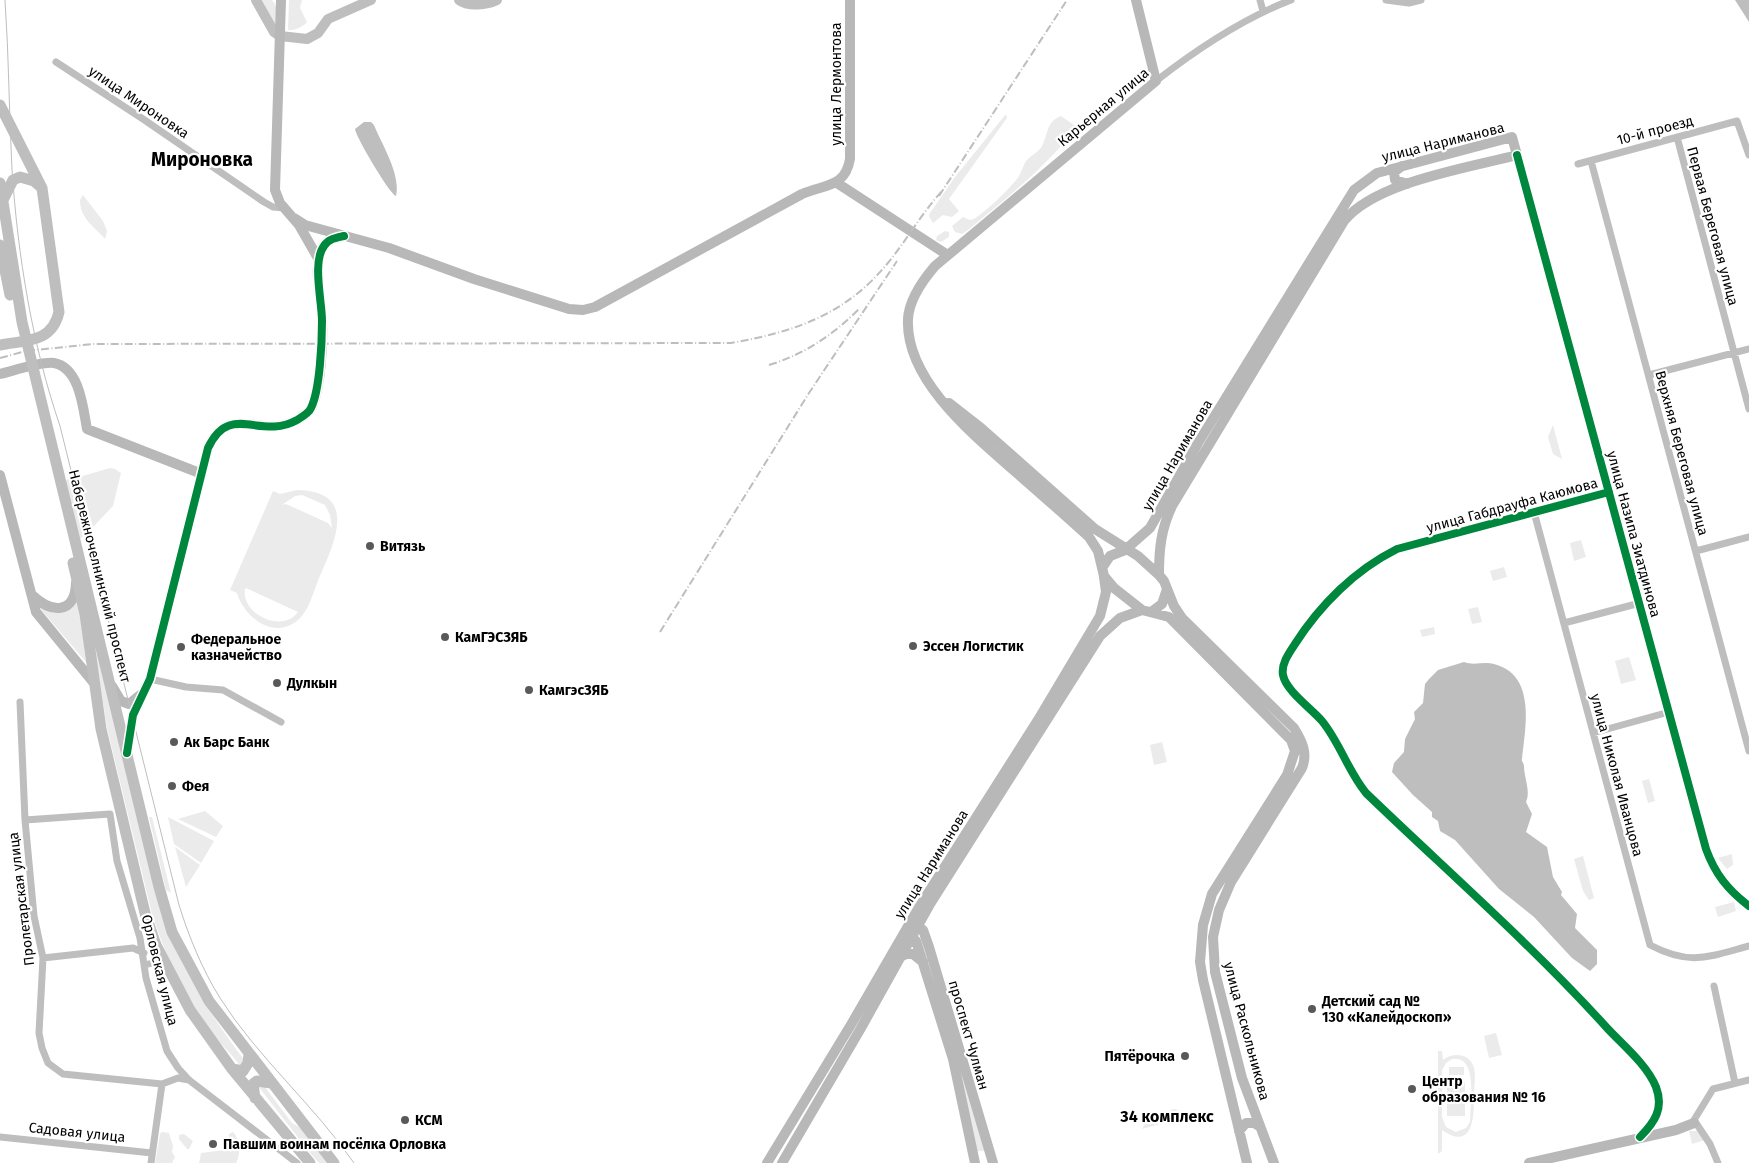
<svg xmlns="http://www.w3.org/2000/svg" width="1749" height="1163" font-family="'Fira Sans',sans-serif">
	<rect width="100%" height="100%" fill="#fff"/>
	<path fill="#ebebeb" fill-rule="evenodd" d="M262,0H272C279,9 279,15 275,25Z
		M289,0H302L300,8L307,22C303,27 294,31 288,30Z
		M1006,114L1007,118L949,199L959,211L952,217L943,215L933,223L929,216L930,213L955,177Z
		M1061,116L1077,127C1045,168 1008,197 968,230L962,234L955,232L952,226L963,217L970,220L974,219C991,207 1004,194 1017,179C1021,174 1023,166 1026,161C1031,155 1040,152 1043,144C1048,133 1047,121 1061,116Z
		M83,195L103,221L107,231L105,239C95,227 80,219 80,200Z
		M945,231L949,232V237L941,242L936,240L937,236Z
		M1553,425L1562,459L1553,454L1548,437Z
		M110,468L115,469L121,473L113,506L93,527L79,477Z
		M76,477L90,529L87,532L74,478Z
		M69,479L83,536L80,539L65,480Z
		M297,490C360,491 334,544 319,578C314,590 310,607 301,617C278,642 245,620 237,593L230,590L273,491L280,494ZM302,495L325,505L330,515L332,528L328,523L286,504L282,505L295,496ZM245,589L246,588L298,612C282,634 241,614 245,589Z
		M1581,540L1586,557L1574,561L1570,543Z
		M1504,567L1507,577L1493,581L1490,571Z
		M78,597L86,662L38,606L48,610Z
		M1478,607L1482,622L1472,624L1468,609Z
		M90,618L172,939C192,984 216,1024 246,1062L241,1067C232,1054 220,1044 211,1031C185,996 165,956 152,914L107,728Z
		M1434,627L1435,634L1422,637L1420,630Z
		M1629,657L1636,680L1621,684L1615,661Z
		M1162,742L1167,762L1154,765L1150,745Z
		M1649,779L1655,801L1648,803L1642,781Z
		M205,811L223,826L216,837L178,819Z
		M149,817H152L171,893L166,890Z
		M168,817L214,841L201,863L174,844Z
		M175,847L200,865L186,887Z
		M1732,854L1733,865L1727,869L1718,858Z
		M1583,856L1594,898L1589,900L1583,891L1574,859Z
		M1734,902L1736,911L1718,917L1715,907Z
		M920,939L923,942L986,1151H977Z
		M1496,1033L1502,1055L1489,1058L1484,1036Z
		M1438,1051H1442L1443,1060C1453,1052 1470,1053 1474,1068C1476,1076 1474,1087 1474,1095C1474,1115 1474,1152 1442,1130V1151L1438,1154ZM1452,1059C1479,1055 1470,1104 1470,1122L1466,1128L1456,1132L1446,1127L1442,1117V1070L1446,1063Z
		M1449,1067H1464V1075H1449Z
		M1447,1082H1465V1116H1447Z
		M262,1083L292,1123L305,1130L331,1163H319L311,1154L258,1086Z
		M1168 1115a6 6 0 1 1 12 0a6 6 0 1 1-12 0Z
		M1164,1112L1167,1122L1142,1129L1150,1116Z
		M1689,1131H1697L1705,1140L1692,1144Z
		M162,1132L169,1133L173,1146L172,1152L175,1157L172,1163H155L160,1134Z
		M233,1132C240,1139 241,1155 236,1163H199L201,1153L225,1150L227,1148L229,1134Z
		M184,1134L193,1141L189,1149H187L179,1139V1135Z"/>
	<path fill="#bebebe" d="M1735,0H1749V22Z
		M364,122H371L374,125C382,145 401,174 396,196C389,193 356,137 355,129Z
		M1464,662C1474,666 1484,661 1494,664C1537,675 1525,728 1522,759C1521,761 1524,763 1524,766C1524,778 1531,791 1526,802L1532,814L1526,832L1547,847L1553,877L1562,892L1561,895L1577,914L1575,928L1597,950V964L1590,971L1572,958L1534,917L1499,889L1455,840L1440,831L1438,821L1432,817V812L1413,795L1392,772L1394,763L1404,752L1405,739L1415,719L1414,712L1423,703L1425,684L1429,679L1438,670Z"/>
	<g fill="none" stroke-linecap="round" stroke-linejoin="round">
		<path stroke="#bebebe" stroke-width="10" d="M256,0L274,32L280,36L307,39L318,33L328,19L371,0
			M459,0C468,7 487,5 497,0"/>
		<path stroke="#bebebe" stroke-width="7" d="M1260,0L1263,11
			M1386,0L1409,3L1421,0
			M56,62L143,119L264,202L273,207L284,208
			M1156,81C1197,49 1242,19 1291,0
			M1677,137L1749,409
			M1517,155L1706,849C1715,874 1728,890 1749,906
			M1591,161L1749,751
			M1578,164L1737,121L1749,155
			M1649,375L1749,349
			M1609,492L1397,549C1355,570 1320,605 1295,644C1289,653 1281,664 1283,675C1286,691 1312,709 1322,721C1340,743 1348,771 1366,793C1447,871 1533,946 1608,1029C1624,1046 1647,1065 1656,1087C1664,1108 1655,1122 1640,1137
			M1534,512L1650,945C1690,966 1708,957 1749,946
			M1696,551L1749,537
			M1564,623L1640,603
			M150,679L186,687L223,690L281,722
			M20,702L25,820L34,916L43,958L39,1033L42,1048L48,1063L63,1074L162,1084
			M1593,733L1669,712
			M25,820L110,814L117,861L140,938L146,978L167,1051L178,1068L189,1080L297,1163
			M43,958L133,948L144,953
			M145,965L163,960
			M1714,986L1735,1083
			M162,1084L178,1078L189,1080
			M0,1137L152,1153
			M151,1163L162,1084
			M1718,1163L1710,1144L1694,1120L1713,1089L1749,1080"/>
		<path stroke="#b8b8b8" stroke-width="10" d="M281,0L275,190L280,203L299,225L319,260
			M1136,0L1156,81L935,266C923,280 909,299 908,319C905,381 976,437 1018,474C1042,495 1066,516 1089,537L1098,551L1104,576L1114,588L1142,610L1169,617L1291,740L1295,751L1287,775L1212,894L1203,925L1200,962L1203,980L1247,1163
			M1402,166L1394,172L1395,180L1407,184
			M837,183L946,254
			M294,218L305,225L389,248L474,279L569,309L583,310L595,307L802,194C825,184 845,188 850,159V0
			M0,374C13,371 42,361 54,363C80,368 83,408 87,429L202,474
			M949,403L981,428L1095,529L1138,556L1159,575L1164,581L1174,606L1182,618L1294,728C1302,741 1308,753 1302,768L1231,882L1219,910L1213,937L1215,972L1242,1078L1274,1163
			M0,475L36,612L94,683
			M1102,568L1110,556L1125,550L1150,528L1198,443L1354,190L1377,173L1512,137L1517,155C1468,168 1375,182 1344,221L1172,506C1161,529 1159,549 1159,575
			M32,595C51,613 75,615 76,583
			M1151,612L1162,604L1167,589
			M112,686L121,701L129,704L140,695
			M127,752L133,715L150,679L208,448C230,399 264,444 301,417C305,414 310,412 312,407C321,385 323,343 322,319C322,298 313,271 321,251C325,241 332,238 342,236
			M912,921L923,930L929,947L993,1163
			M906,932L916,941L953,1059L975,1163
			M897,959L906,954H913L923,962
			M1239,1131L1246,1123H1254L1259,1126
			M767,1163L852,1023L918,909L1038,720L1100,616L1106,592L1104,577
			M782,1163L861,1028L930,904L1100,636L1120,618L1142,610
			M1529,1163L1676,1130L1694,1123"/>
		<path stroke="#bebebe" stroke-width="11" d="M0,105L42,188L59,312C52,343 26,340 0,345
			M0,183L22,322L159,887L172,932L209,1001L334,1163
			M3,200L13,180L20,177L34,181L41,187
			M0,245L10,295
			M73,563L85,614L101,729L145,913L156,945L190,1010L232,1069L310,1163
			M232,1069L243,1071L248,1063L249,1054
			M255,1098L253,1084L257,1081L271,1083"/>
		<path stroke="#bebebe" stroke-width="1" d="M5,0C9,57 9,114 12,170C18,257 32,344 60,426L179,905C189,937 202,969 220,998C258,1058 314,1105 354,1163"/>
		<path stroke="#bebebe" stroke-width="2" stroke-dasharray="8 2.5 1 2.5" stroke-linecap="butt" d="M939,196L1067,0
			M0,358L26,351L93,344L731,343C794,332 845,315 887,264C907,240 921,214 942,191
			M769,365C805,354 833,335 860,308
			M660,632L809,393L897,261"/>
		<defs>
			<path id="cycleway" d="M1517,155L1706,849C1715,874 1728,890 1749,906
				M1609,492L1397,549C1355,570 1320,605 1295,644C1289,653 1281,664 1283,675C1286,691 1312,709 1322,721C1340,743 1348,771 1366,793C1447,871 1533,946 1608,1029C1624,1046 1647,1065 1656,1087C1664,1108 1655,1122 1640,1137
				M127,753L133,715L150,679L208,448C230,401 260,441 297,420C302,417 309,413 311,408C320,390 322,341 322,321C322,301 312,262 324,246C328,239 336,238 344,236"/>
		</defs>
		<use href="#cycleway" stroke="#fff" stroke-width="11"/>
		<use href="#cycleway" stroke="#00873e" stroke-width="8"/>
	</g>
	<g fill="#595959" stroke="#fff" stroke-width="2">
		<circle cx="370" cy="546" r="5"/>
		<circle cx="445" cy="637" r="5"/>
		<circle cx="913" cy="646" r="5"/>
		<circle cx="181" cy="647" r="5"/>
		<circle cx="277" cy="683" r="5"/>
		<circle cx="529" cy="690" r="5"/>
		<circle cx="174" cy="742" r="5"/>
		<circle cx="172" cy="786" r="5"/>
		<circle cx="1312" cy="1009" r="5"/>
		<circle cx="1185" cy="1056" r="5"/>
		<circle cx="1412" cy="1089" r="5"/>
		<circle cx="405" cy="1120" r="5"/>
		<circle cx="213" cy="1144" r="5"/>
	</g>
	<g text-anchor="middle" stroke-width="4.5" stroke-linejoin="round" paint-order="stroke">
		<g font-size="14" fill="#000" stroke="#fff">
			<text transform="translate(836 84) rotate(-90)" y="5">улица Лермонтова</text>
			<text transform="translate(139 102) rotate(34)" y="5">улица Мироновка</text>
			<text transform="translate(1103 107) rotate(-40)" y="5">Карьерная улица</text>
			<text transform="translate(1655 130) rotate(-15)" y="5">10-й проезд</text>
			<text transform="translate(1443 142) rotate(-14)" y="5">улица Нариманова</text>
			<text transform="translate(1713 226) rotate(75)" y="5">Первая Береговая улица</text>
			<text transform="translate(1682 453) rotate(75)" y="5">Верхняя Береговая улица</text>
			<text transform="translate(1177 455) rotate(-60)" y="5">улица Нариманова</text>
			<text transform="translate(1512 505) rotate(-15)" y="5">улица Габдрауфа Каюмова</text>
			<text transform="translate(1634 534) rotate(75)" y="5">улица Назипа Зиатдинова</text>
			<text transform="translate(100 576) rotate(76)" y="5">Набережночелнинский проспект</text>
			<text transform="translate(1617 775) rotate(75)" y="5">улица Николая Иванцова</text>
			<text transform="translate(931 864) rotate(-58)" y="5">улица Нариманова</text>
			<text transform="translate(21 899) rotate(-97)" y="5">Пролетарская улица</text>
			<text transform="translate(160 970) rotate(76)" y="5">Орловская улица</text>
			<text transform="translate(1247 1031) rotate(75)" y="5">улица Раскольникова</text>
			<text transform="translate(969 1035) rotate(74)" y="5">проспект Чулман</text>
			<text transform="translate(77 1132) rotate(6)" y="5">Садовая улица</text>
		</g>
		<g font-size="14" font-weight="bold" fill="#000" stroke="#fff" text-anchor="start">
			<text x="380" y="551">Витязь</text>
			<text x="455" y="642">КамГЭСЗЯБ</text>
			<text x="191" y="644">Федеральное<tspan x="191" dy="16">казначейство</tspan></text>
			<text x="923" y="651">Эссен Логистик</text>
			<text x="287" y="688">Дулкын</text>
			<text x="539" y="695">КамгэсЗЯБ</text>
			<text x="184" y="747">Ак Барс Банк</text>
			<text x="182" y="791">Фея</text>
			<text x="1322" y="1006">Детский сад №<tspan x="1322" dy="16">130 «Калейдоскоп»</tspan></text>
			<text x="1175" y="1061" text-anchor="end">Пятёрочка</text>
			<text x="1422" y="1086">Центр<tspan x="1422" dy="16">образования № 16</tspan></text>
			<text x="415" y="1125">КСМ</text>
			<text x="223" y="1149">Павшим воинам посёлка Орловка</text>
		</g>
		<g font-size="16" font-weight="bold" fill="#000" stroke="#fff">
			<text x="1167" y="1122">34 комплекс</text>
		</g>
		<g font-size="19" font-weight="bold" fill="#000" stroke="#fff">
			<text x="202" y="166">Мироновка</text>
		</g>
	</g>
</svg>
